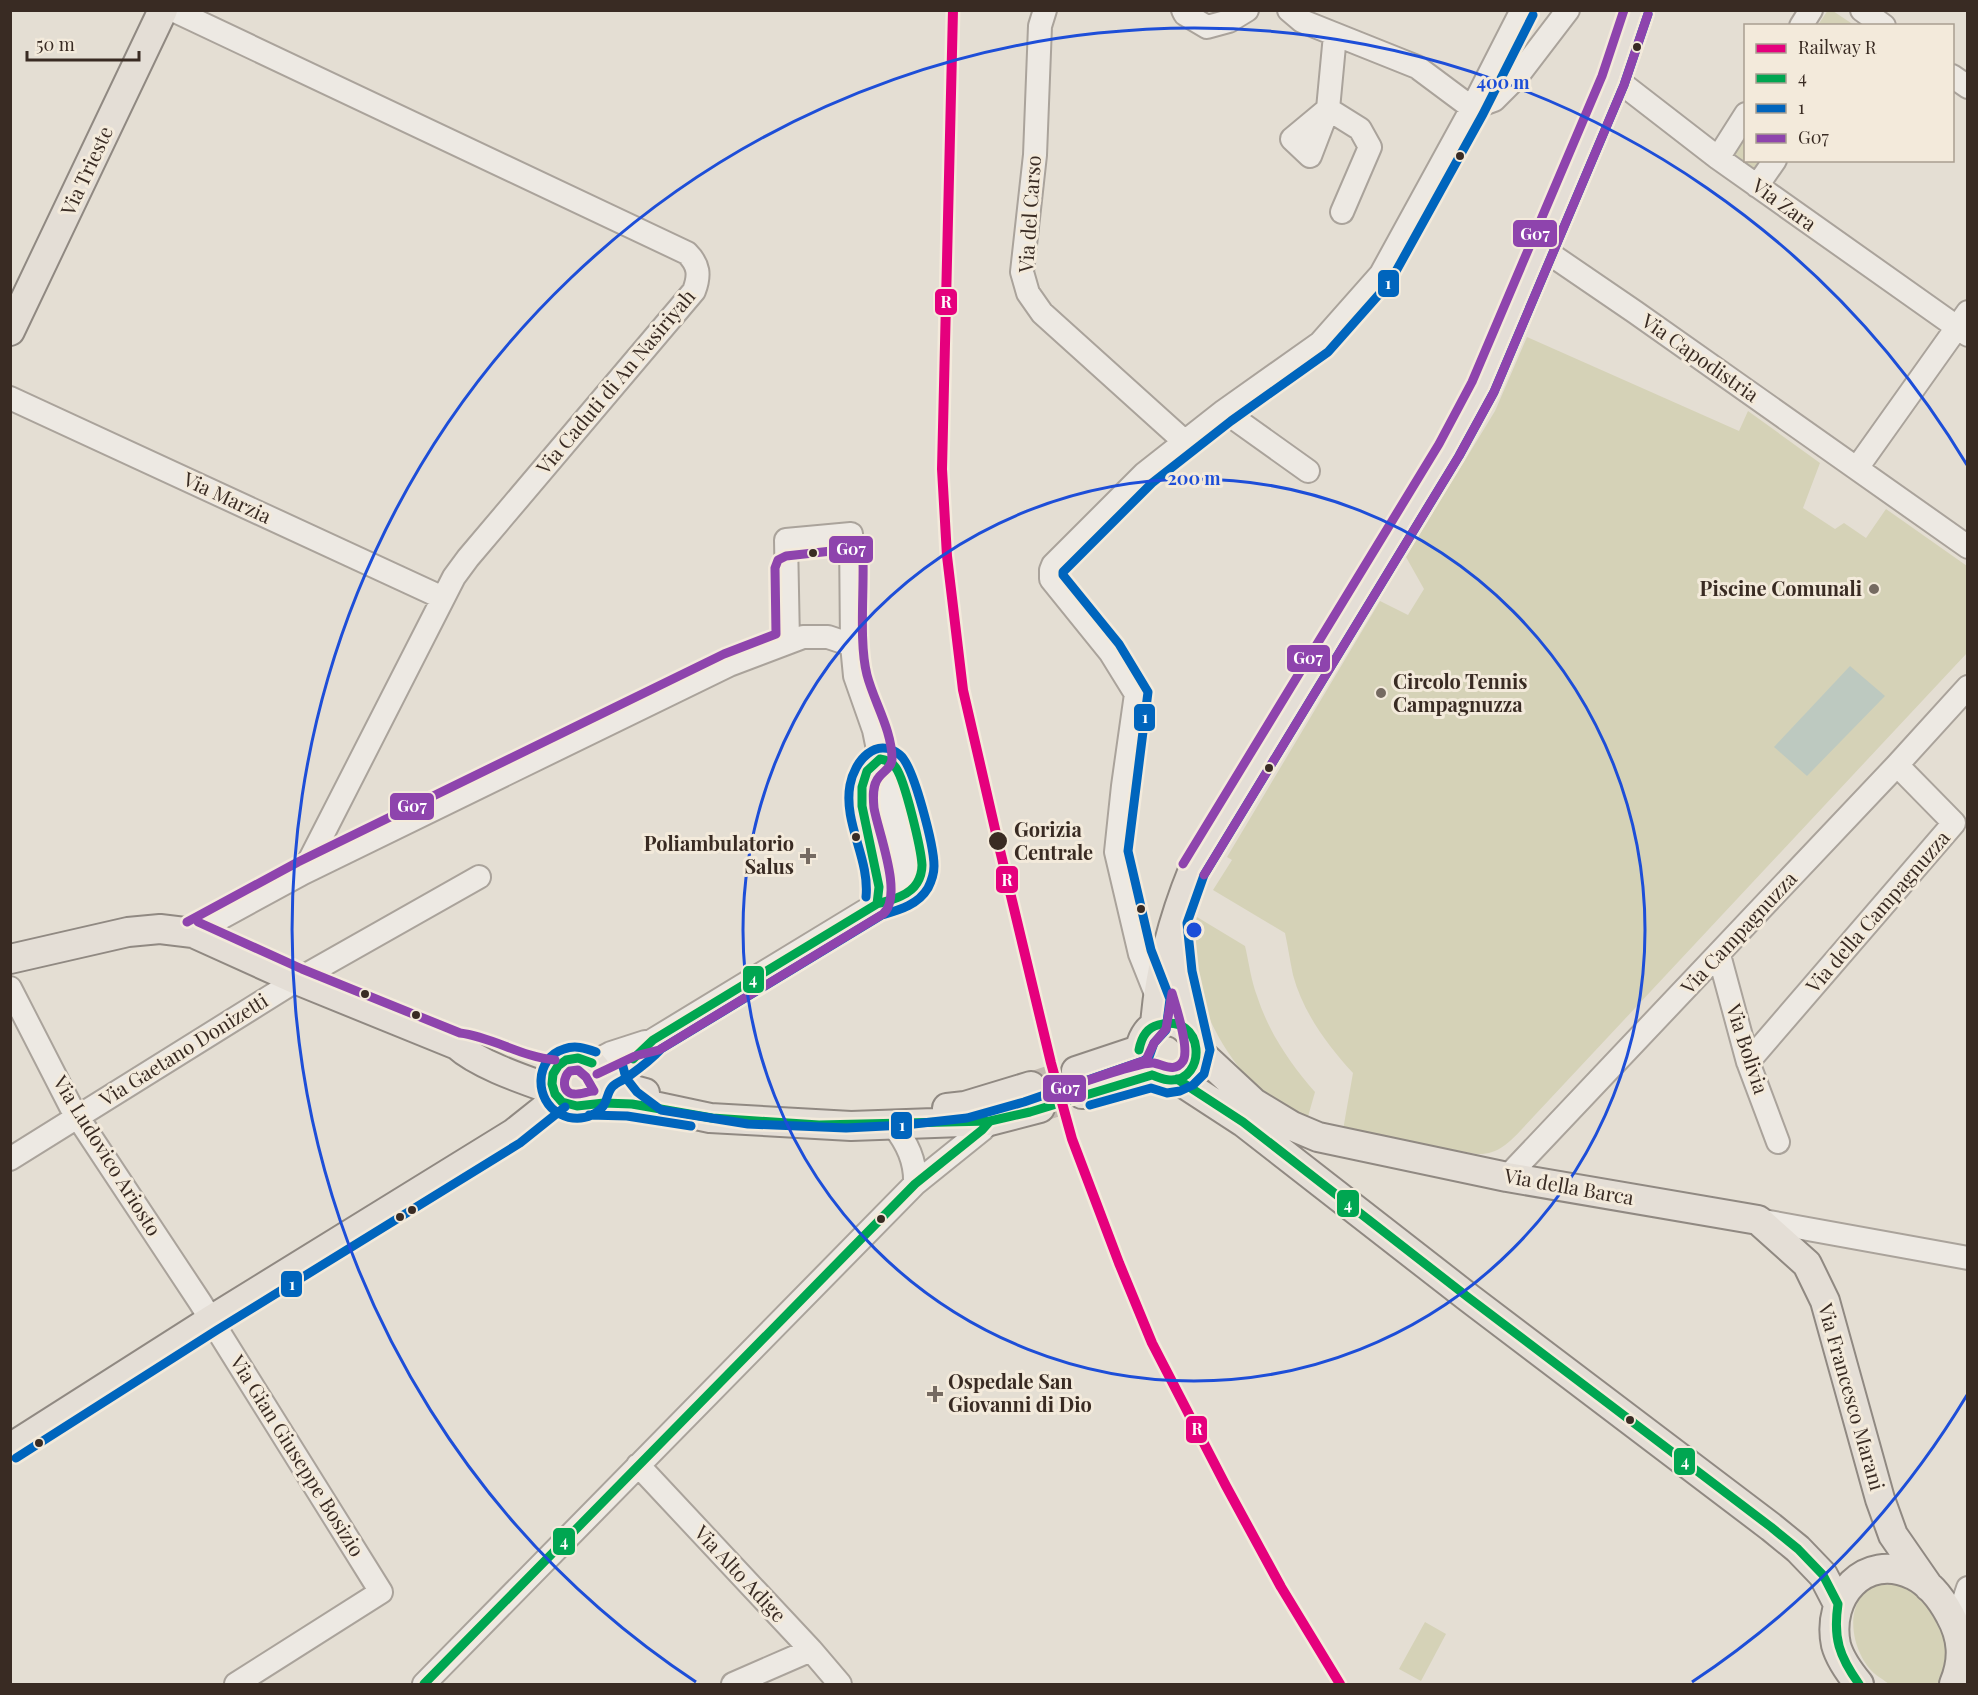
<svg xmlns="http://www.w3.org/2000/svg" width="1978" height="1695" font-family="'Playfair Display',serif">
	<rect width="100%" height="100%" fill="#e4ded3"/>
	<path fill="#d5d2b7" d="M1828,10L1833,11L1854,25H1818Z
		M1745,132L1746,160L1767,161L1755,176L1729,157Z
		M1527,337L1739,431L1748,411L1820,463L1803,508L1835,529L1844,523L1866,538L1886,509L1967,566V653L1522,1129C1509,1143 1497,1155 1477,1154L1343,1130L1353,1073C1327,1045 1303,1012 1293,975C1290,961 1288,947 1285,933L1213,890L1232,860L1227,857L1380,601L1408,615L1424,589L1406,557L1495,411Z
		M1197,917L1245,946C1249,963 1251,980 1257,996C1269,1033 1290,1063 1315,1092L1307,1120C1288,1109 1269,1099 1254,1084C1220,1051 1191,992 1192,944C1193,935 1196,926 1197,917Z
		M1893,1584C1899,1586 1906,1587 1911,1590C1940,1608 1962,1655 1937,1684C1924,1684 1903,1687 1891,1684C1887,1684 1883,1679 1879,1677C1852,1659 1838,1598 1879,1585C1883,1584 1889,1585 1893,1584Z
		M1425,1622L1446,1634L1421,1681L1399,1669Z"/>
	<path fill="#bdc9c0" d="M1850,666L1885,696L1807,776L1774,747Z"/>
	<g fill="none" stroke-linecap="round" stroke-linejoin="round">
		<path stroke="#c2bab0" stroke-width="28" stroke-dasharray="28 14" stroke-linecap="butt" d="M1031,1086L1076,1071
			M1040,1108L1082,1094"/>
		<defs>
			<path id="minor" d="M173,10L687,253C699,265 700,275 694,291L468,558L454,577L303,873
				M1045,10L1040,26L1035,155L1022,272L1028,293L1042,313L1185,442
				M1183,10L1185,14L1207,27L1229,21L1247,10
				M1289,10L1302,21L1417,67L1472,108L1494,100L1516,78L1568,10
				M1862,10L1884,26
				M1801,26L1811,10
				M1335,35L1328,109L1360,129L1370,147L1342,212
				M1952,76L1968,87
				M1613,80L1625,86L1718,158L1968,335
				M1328,109L1310,156L1292,139Z
				M1718,158L1746,114
				M1757,186L1775,160
				M1541,251L1553,256L1635,312L1968,547
				M10,398L443,598
				M1224,411L1308,471
				M1857,468L1968,312
				M788,642L786,540L851,534L852,645L855,676L874,730L880,759
				M880,759L888,760L895,765L902,779L922,866C920,893 900,897 877,904C890,863 833,786 880,759Z
				M193,933L303,873L729,665L803,637H828L852,645
				M1719,955L1748,1062L1778,1142
				M10,988L71,1107L200,1302L381,1592L236,1684
				M1158,999L1140,954L1116,852L1123,786L1136,694L1110,652L1051,579V570L1053,565L1144,474L1224,411L1320,343L1381,274L1472,108L1522,10
				M1748,1062L1954,823L1897,765
				M592,1063L611,1053L645,1042
				M601,1081L633,1059L653,1040L888,897L900,874L901,859L881,774L869,768
				M893,1125C907,1143 916,1161 915,1184
				M10,1159L297,980L479,877
				M1507,1177L1897,765L1968,687
				M1758,1220L1968,1258
				M638,1465L811,1650L840,1684
				M1959,1630L1963,1603L1968,1588
				M424,1684L915,1184L982,1130L990,1121
				M733,1684L811,1650"/>
			<path id="major" d="M10,331L163,10
				M1178,942L1180,973L1198,1051C1196,1064 1191,1075 1177,1079C1170,1082 1162,1081 1155,1077C1124,1061 1146,1010 1179,1024C1184,1026 1189,1032 1193,1035
				M10,959L128,932L160,929L193,933L297,980L457,1045C479,1065 525,1080 553,1090
				M1155,1025C1159,973 1173,919 1193,870L1449,450L1483,387L1506,333L1613,80L1637,10
				M1198,1051L1254,1103L1292,1126L1318,1137L1507,1177L1758,1220L1807,1264L1825,1301L1880,1499L1893,1535L1929,1587
				M552 1082a24 24 0 1 1 48 0a24 24 0 1 1-48 0Z
				M1076,1071L1139,1050
				M1177,1079L1243,1122L1469,1298L1771,1527L1798,1549L1823,1575L1838,1604
				M601,1081L645,1093
				M1082,1094L1152,1075
				M589,1103L619,1102L649,1105L710,1118L851,1126L990,1121L1040,1108
				M947,1108L965,1106L1031,1086
				M10,1448L211,1320L514,1133L558,1098
				M1859,1684C1850,1673 1840,1660 1836,1645C1826,1597 1864,1552 1913,1575C1929,1583 1942,1600 1950,1615C1963,1638 1964,1660 1954,1684"/>
		</defs>
		<use href="#minor" stroke="#aaa39b" stroke-width="26"/>
		<use href="#major" stroke="#908982" stroke-width="32"/>
		<use href="#minor" stroke="#ede9e3" stroke-width="22"/>
		<use href="#major" stroke="#e4ded6" stroke-width="28"/>
		<defs>
			<path id="bus-1" d="M880,759C886,760 892,762 896,768C905,781 921,848 922,865C922,871 920,878 917,883C909,896 891,900 877,904L879,887L862,806V787L867,771Z
				M1139,1050C1141,1039 1146,1028 1158,1025C1206,1012 1207,1082 1170,1080C1165,1080 1158,1077 1152,1075
				M633,1059L653,1040L877,904
				M592,1063L578,1058L566,1060L558,1066L553,1074L552,1084L555,1094L562,1102L577,1106L604,1103L632,1104L712,1118L819,1125L990,1121L1030,1112L1152,1075
				M1177,1079L1243,1122L1469,1298L1771,1527L1798,1549L1823,1575L1838,1604
				M1838,1604C1833,1638 1839,1656 1859,1684
				M424,1684L915,1184L982,1130L990,1121"/>
			<path id="bus-2" d="M596,1052C585,1048 575,1045 564,1049C534,1058 534,1101 560,1114C570,1119 581,1120 592,1115C611,1105 604,1095 613,1086C617,1082 624,1080 629,1076C640,1068 651,1060 661,1049L882,915C899,910 918,905 928,888C931,882 934,874 934,866C934,847 914,766 900,755C876,735 854,762 850,785C843,823 870,859 866,897
				M622,1063L626,1078L637,1092L661,1110L748,1124L846,1128L905,1125L967,1118L1024,1102L1143,1061L1149,1057L1154,1043L1166,1030L1170,999L1151,950L1128,851L1148,692L1119,644L1063,575V572L1152,483L1231,421L1328,352L1390,282L1483,114L1533,15
				M1090,1105L1151,1088L1167,1093L1180,1091L1193,1085L1204,1074L1210,1050L1192,971L1187,923L1204,875L1459,456L1494,392L1624,85L1648,14
				M589,1115L627,1116L691,1126
				M16,1458L217,1330L520,1143L565,1107"/>
			<path id="bus-3" d="M1183,864L1439,444L1472,382L1602,76L1624,10
				M1204,875L1459,456L1494,392L1624,85L1648,14
				M187,922L298,862L724,654L776,634L775,568L778,560L786,556L850,549L857,550L863,560C864,593 859,644 867,675C874,702 892,730 892,759C892,767 884,771 879,777C872,785 873,798 874,808C878,832 904,896 883,914L659,1050L635,1056L597,1074
				M198,922L302,969L460,1033C493,1037 521,1057 555,1060
				M1172,993C1176,1007 1190,1049 1183,1061C1175,1073 1164,1065 1154,1063C1140,1061 1067,1088 1048,1094L1146,1060L1154,1043L1166,1029Z
				M578,1070L586,1077L594,1091C588,1091 580,1095 574,1094C561,1093 563,1077 570,1071Z"/>
		</defs>
		<use href="#bus-1" stroke="#f3eadb" stroke-width="14"/>
		<use href="#bus-2" stroke="#f3eadb" stroke-width="14"/>
		<use href="#bus-3" stroke="#f3eadb" stroke-width="14"/>
		<use href="#bus-1" stroke="#00a651" stroke-width="9"/>
		<use href="#bus-2" stroke="#0065bd" stroke-width="9"/>
		<use href="#bus-3" stroke="#8e44ad" stroke-width="9"/>
		<defs>
			<path id="rail-1" d="M953,10L942,469L947,556L963,690L998,842L1051,1063L1072,1139L1119,1263L1152,1343L1226,1486L1281,1587L1340,1684"/>
		</defs>
		<use href="#rail-1" stroke="#f3eadb" stroke-width="15"/>
		<use href="#rail-1" stroke="#e5007d" stroke-width="10"/>
	</g>
	<g fill="none" stroke="#1d4ed8" stroke-width="3">
		<circle cx="1194" cy="930" r="451"/>
		<path d="M1967 1395A902 902 0 0 1 1692 1682M696 1682A902 902 0 1 1 1967 465"/>
	</g>
	<g fill="#392b23" stroke="#f3eadb" stroke-width="2">
		<circle cx="1637" cy="47" r="5"/>
		<circle cx="1460" cy="156" r="5"/>
		<circle cx="813" cy="553" r="5"/>
		<circle cx="1269" cy="768" r="5"/>
		<circle cx="856" cy="837" r="5"/>
		<circle cx="998" cy="841" r="10"/>
		<circle cx="1141" cy="909" r="5"/>
		<circle cx="365" cy="994" r="5"/>
		<circle cx="416" cy="1015" r="5"/>
		<circle cx="412" cy="1210" r="5"/>
		<circle cx="400" cy="1217" r="5"/>
		<circle cx="881" cy="1219" r="5"/>
		<circle cx="1630" cy="1420" r="5"/>
		<circle cx="39" cy="1443" r="5"/>
	</g>
	<g fill="#756a61" stroke="#f3eadb" stroke-width="2">
		<circle cx="1874" cy="589" r="6"/>
		<circle cx="1381" cy="693" r="6"/>
		<path d="M805 847h6v6h6v6h-6v6h-6v-6h-6v-6h6z"/>
		<path d="M932 1385h6v6h6v6h-6v6h-6v-6h-6v-6h6z"/>
	</g>
	<g text-anchor="middle" stroke-width="6" stroke-linejoin="round" paint-order="stroke">
		<g font-size="20" fill="#392b23" stroke="#f3eadb">
			<text transform="translate(87 171) rotate(-65)" y="7">Via Trieste</text>
			<text transform="translate(1784 205) rotate(36)" y="7">Via Zara</text>
			<text transform="translate(1030 214) rotate(-86)" y="7">Via del Carso</text>
			<text transform="translate(1700 358) rotate(35)" y="7">Via Capodistria</text>
			<text transform="translate(616 382) rotate(-50)" y="7">Via Caduti di An Nasiriyah</text>
			<text transform="translate(227 498) rotate(25)" y="7">Via Marzia</text>
			<text transform="translate(1878 912) rotate(-49)" y="7">Via della Campagnuzza</text>
			<text transform="translate(1739 933) rotate(-47)" y="7">Via Campagnuzza</text>
			<text transform="translate(1747 1049) rotate(72)" y="7">Via Bolivia</text>
			<text transform="translate(184 1050) rotate(-32)" y="7">Via Gaetano Donizetti</text>
			<text transform="translate(107 1156) rotate(58)" y="7">Via Ludovico Ariosto</text>
			<text transform="translate(1569 1187) rotate(10)" y="7">Via della Barca</text>
			<text transform="translate(1851 1397) rotate(74)" y="7">Via Francesco Marani</text>
			<text transform="translate(297 1456) rotate(58)" y="7">Via Gian Giuseppe Bosizio</text>
			<text transform="translate(740 1574) rotate(47)" y="7">Via Alto Adige</text>
		</g>
		<g font-size="20" font-weight="bold" fill="#392b23" stroke="#f3eadb" text-anchor="end">
			<text x="1862" y="596">Piscine Comunali</text>
			<text x="1393" y="689" text-anchor="start">Circolo Tennis<tspan x="1393" dy="23">Campagnuzza</tspan></text>
			<text x="794" y="851">Poliambulatorio<tspan x="794" dy="23">Salus</tspan></text>
			<text x="948" y="1389" text-anchor="start">Ospedale San<tspan x="948" dy="23">Giovanni di Dio</tspan></text>
		</g>
		<g font-size="20" font-weight="bold" fill="#392b23" stroke="#f3eadb" text-anchor="start">
			<text x="1014" y="837">Gorizia<tspan x="1014" dy="23">Centrale</tspan></text>
		</g>
	</g>
	<circle cx="1194" cy="930" r="9" fill="#1d4ed8" stroke="#f3eadb" stroke-width="3"/>
	<g font-size="18" text-anchor="middle" font-weight="bold" fill="#1d4ed8" stroke="#f3eadb" stroke-width="6" stroke-linejoin="round" paint-order="stroke">
		<text x="1503" y="89">400 m</text>
		<text x="1194" y="485">200 m</text>
	</g>
	<g stroke="#f3eadb" stroke-width="2">
		<rect x="1512" y="219" width="46" height="29" rx="6" fill="#8e44ad"/>
		<rect x="1377" y="269" width="23" height="29" rx="6" fill="#0065bd"/>
		<rect x="934" y="288" width="24" height="28" rx="6" fill="#e5007d"/>
		<rect x="828" y="535" width="46" height="29" rx="6" fill="#8e44ad"/>
		<rect x="1286" y="644" width="45" height="29" rx="6" fill="#8e44ad"/>
		<rect x="1133" y="703" width="23" height="29" rx="6" fill="#0065bd"/>
		<rect x="389" y="792" width="46" height="29" rx="6" fill="#8e44ad"/>
		<rect x="995" y="865" width="24" height="29" rx="6" fill="#e5007d"/>
		<rect x="742" y="965" width="23" height="29" rx="6" fill="#00a651"/>
		<rect x="1042" y="1074" width="45" height="29" rx="6" fill="#8e44ad"/>
		<rect x="890" y="1111" width="23" height="29" rx="6" fill="#0065bd"/>
		<rect x="1336" y="1189" width="24" height="29" rx="6" fill="#00a651"/>
		<rect x="280" y="1270" width="23" height="28" rx="6" fill="#0065bd"/>
		<rect x="1185" y="1415" width="23" height="29" rx="6" fill="#e5007d"/>
		<rect x="1673" y="1447" width="23" height="29" rx="6" fill="#00a651"/>
		<rect x="552" y="1527" width="24" height="29" rx="6" fill="#00a651"/>
	</g>
	<g font-size="16" text-anchor="middle" font-weight="bold" fill="#fff">
		<text x="1535" y="240">G07</text>
		<text x="1388" y="289">1</text>
		<text x="946" y="308">R</text>
		<text x="851" y="555">G07</text>
		<text x="1308" y="664">G07</text>
		<text x="1145" y="723">1</text>
		<text x="412" y="812">G07</text>
		<text x="1007" y="886">R</text>
		<text x="753" y="985">4</text>
		<text x="1065" y="1094">G07</text>
		<text x="902" y="1131">1</text>
		<text x="1348" y="1210">4</text>
		<text x="292" y="1290">1</text>
		<text x="1197" y="1435">R</text>
		<text x="1685" y="1467">4</text>
		<text x="564" y="1547">4</text>
	</g>
	<rect width="1978" height="1695" fill="none" stroke="#392b23" stroke-width="24"/>
	<rect x="1744" y="24" width="210" height="138" fill="#f3eadb" stroke="#a99e91" stroke-width="1.5"/>
	<rect x="1756" y="44" width="30" height="9" fill="#e5007d" stroke="#a99e91" stroke-width="1.5"/>
	<text x="1798" y="54" font-size="18" fill="#392b23">Railway R</text>
	<rect x="1756" y="74" width="30" height="9" fill="#00a651" stroke="#a99e91" stroke-width="1.5"/>
	<text x="1798" y="84" font-size="18" fill="#392b23">4</text>
	<rect x="1756" y="104" width="30" height="9" fill="#0065bd" stroke="#a99e91" stroke-width="1.5"/>
	<text x="1798" y="114" font-size="18" fill="#392b23">1</text>
	<rect x="1756" y="134" width="30" height="9" fill="#8e44ad" stroke="#a99e91" stroke-width="1.5"/>
	<text x="1798" y="144" font-size="18" fill="#392b23">G07</text>
	<path d="M27 51v9h112v-9" fill="none" stroke="#392b23" stroke-width="3"/>
	<text x="36" y="51" font-size="18" fill="#392b23" stroke="#f3eadb" stroke-width="4.5" paint-order="stroke">50 m</text>
</svg>
